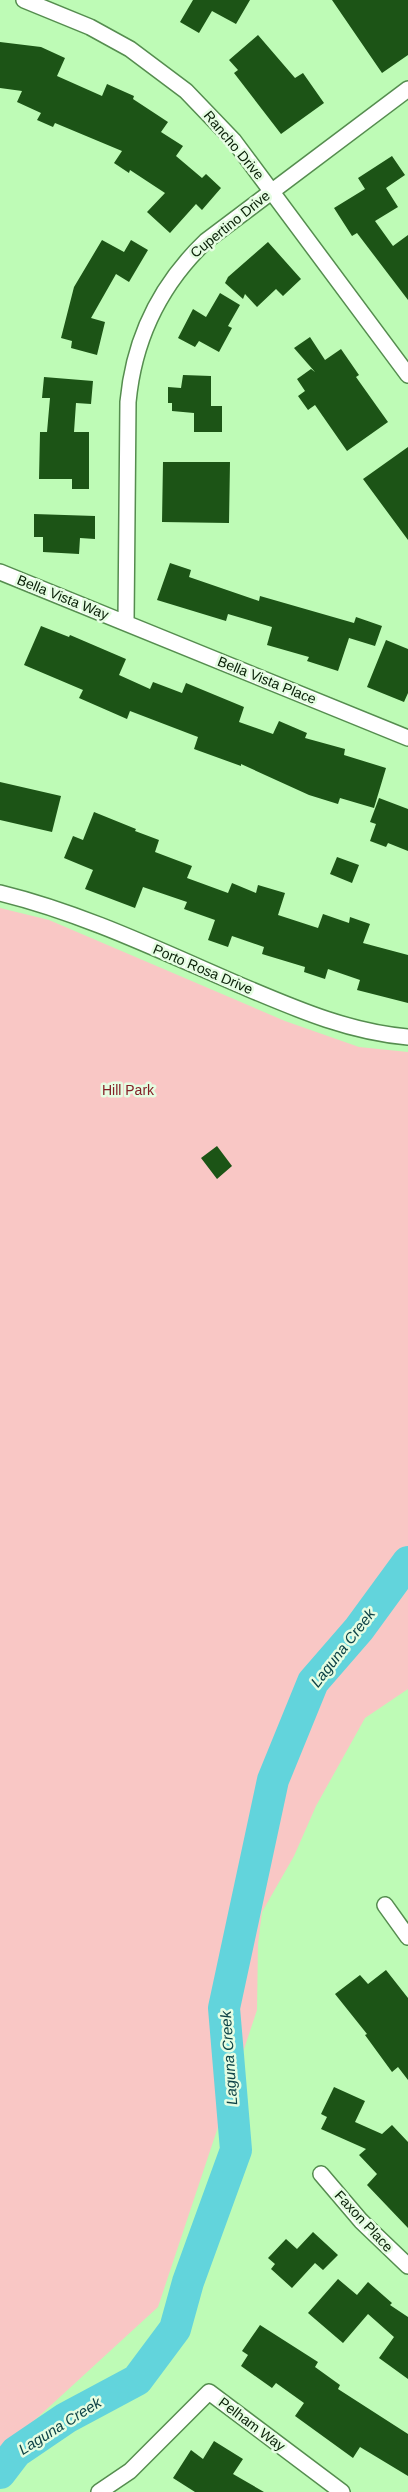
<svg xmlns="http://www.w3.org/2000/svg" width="408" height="2492" font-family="Helvetica,sans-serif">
	<rect width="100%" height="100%" fill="#befbb6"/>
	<path fill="#f9c7c5" d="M0,908L49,920L285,1021L359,1047L408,1052V1689L365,1718L316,1806L294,1856L262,1912L258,1944L257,2010L158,2307L0,2452Z"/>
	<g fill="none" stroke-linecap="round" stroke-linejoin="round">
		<path stroke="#62d4dc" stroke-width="32" d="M0,2473L16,2452L66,2418L137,2380L175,2329L188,2282L236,2150L224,2008L273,1780L313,1682L359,1629L408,1562"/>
	</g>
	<path fill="#1c5416" d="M193,0H250L236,24L212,11L199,33L180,22Z
		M332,0H408V55L382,73Z
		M258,35L295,78L303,73L324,103L281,134L234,73L238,70L229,60Z
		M0,42L41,47L65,58L57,76L102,96L107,84L134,96L133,99L168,122L161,132L183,146L176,156L202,178L206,174L221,188L202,210L196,204L170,233L147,212L165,193L130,170L129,173L114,163L122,151L55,123L53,127L37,120L41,113L17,102L22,91L0,88Z
		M392,156L405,175L386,188L398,207L375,221L393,246L408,235V300L357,233L352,236L334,208L365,189L358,178Z
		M102,240L124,252L131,240L148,250L129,282L116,274L91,318L105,322L97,355L71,348L72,341L61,338L74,287Z
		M268,242L301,279L283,296L276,289L257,307L245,294L243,299L225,283L228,277Z
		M220,293L240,305L228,326L232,328L219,352L199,341L195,347L178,338L193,309L206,317Z
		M310,337L325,360L341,349L359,375L356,377L388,422L347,451L315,405L308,410L298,396L305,391L297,379L311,369L315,372L294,348Z
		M183,375L211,376V406H222V432H194V413L172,411V403H168V387L181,388Z
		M44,377L93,381L91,404L76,403L74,432H89V489H72V479H39L40,432H47L50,398H42Z
		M408,447V540L363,479Z
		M163,462H230L229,523L162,522Z
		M34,514L95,516V539L80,538L79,554L43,552V537H34Z
		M170,563L191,570L189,577L259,601L260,596L354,623L356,617L382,626L375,646L349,638L338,671L307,661L309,657L267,645L272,627L228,614L226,621L157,600Z
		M41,626L69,637L70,635L126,659L119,675L150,689L153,682L182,693L186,683L244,707L239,722L273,734L279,721L307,733L305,738L345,749L344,755L386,768L374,808L340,798L338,804L309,795L241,764V766L194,749L198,737L130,711L127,719L79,698L83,690L24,665Z
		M386,640L408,649V693L404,702L367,687Z
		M0,782L61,796L52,832L0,820Z
		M379,798L408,809V851L388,843L386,847L370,841L376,824L370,822Z
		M94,812L136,829L135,831L159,840L155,852L192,866L187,878L228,893L232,883L256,893L258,885L285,893L278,915L318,928L323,914L349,923L350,917L370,924L363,943L408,955V1003L357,990L360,980L328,969L325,979L304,972L305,967L262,954L264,947L232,936L228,947L208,940L215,920L184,909L187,902L143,887L135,908L85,889L93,870L64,858L73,836L83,840Z
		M337,857L359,865L352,883L330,874Z
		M217,1146L232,1166L217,1179L201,1158Z
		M386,1970L408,1998V2080L398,2067L392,2072L365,2035L367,2034L335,1994L360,1975L368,1984Z
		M334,2087L365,2101L355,2122L382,2134L392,2125L408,2142V2228L367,2185L377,2174L359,2155L366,2149L321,2129L327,2117L321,2114Z
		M313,2232L338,2255L323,2270L315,2263L292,2288L271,2269L275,2264L268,2258L286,2239L297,2249Z
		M338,2279L357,2295L368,2282L392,2303L390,2305L408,2317V2379L379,2358L394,2337L368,2314L343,2343L308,2313Z
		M260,2325L318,2362L315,2367L340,2385L338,2389L408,2434V2476L360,2447L353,2458L295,2416L304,2403L276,2383L272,2388L241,2366L248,2355L242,2351Z
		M214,2441L243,2459L233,2474L264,2492H195L173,2478L191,2450L203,2459Z"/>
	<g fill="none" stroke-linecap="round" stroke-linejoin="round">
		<defs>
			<path id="minor" d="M24,0L90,27L130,49L186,91L234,141L408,375
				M0,572L408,738
				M126,622L128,402C134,338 160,285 206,241L408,89
				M0,893C86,914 167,954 249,989C301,1011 351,1032 408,1037
				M385,1905L408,1937
				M321,2174L361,2221L408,2266
				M99,2492L130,2471L209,2392L342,2492"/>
		</defs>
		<use href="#minor" stroke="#558d4f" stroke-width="18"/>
		<use href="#minor" stroke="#fff" stroke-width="15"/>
	</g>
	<g text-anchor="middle" stroke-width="5" stroke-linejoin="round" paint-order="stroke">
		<g font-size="14" fill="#081f06" stroke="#e5fde2">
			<text transform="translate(234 145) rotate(50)" y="5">Rancho Drive</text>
			<text transform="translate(230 224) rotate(-39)" y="5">Cupertino Drive</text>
			<text transform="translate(63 597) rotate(22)" y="5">Bella Vista Way</text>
			<text transform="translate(267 680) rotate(22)" y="5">Bella Vista Place</text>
			<text transform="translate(203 969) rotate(23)" y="5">Porto Rosa Drive</text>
			<text transform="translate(364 2221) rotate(47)" y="5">Faxon Place</text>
			<text transform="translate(252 2424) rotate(37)" y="5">Pelham Way</text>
		</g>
		<g font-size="14" fill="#832027" stroke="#e5fde2">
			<text x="128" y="1095">Hill Park</text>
		</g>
		<g font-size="15" font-style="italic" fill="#0e4347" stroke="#e5fde2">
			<text transform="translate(343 1648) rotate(-52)" y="5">Laguna Creek</text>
			<text transform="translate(229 2058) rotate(-94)" y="5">Laguna Creek</text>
			<text transform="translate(60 2426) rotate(-32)" y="5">Laguna Creek</text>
		</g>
	</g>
</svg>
